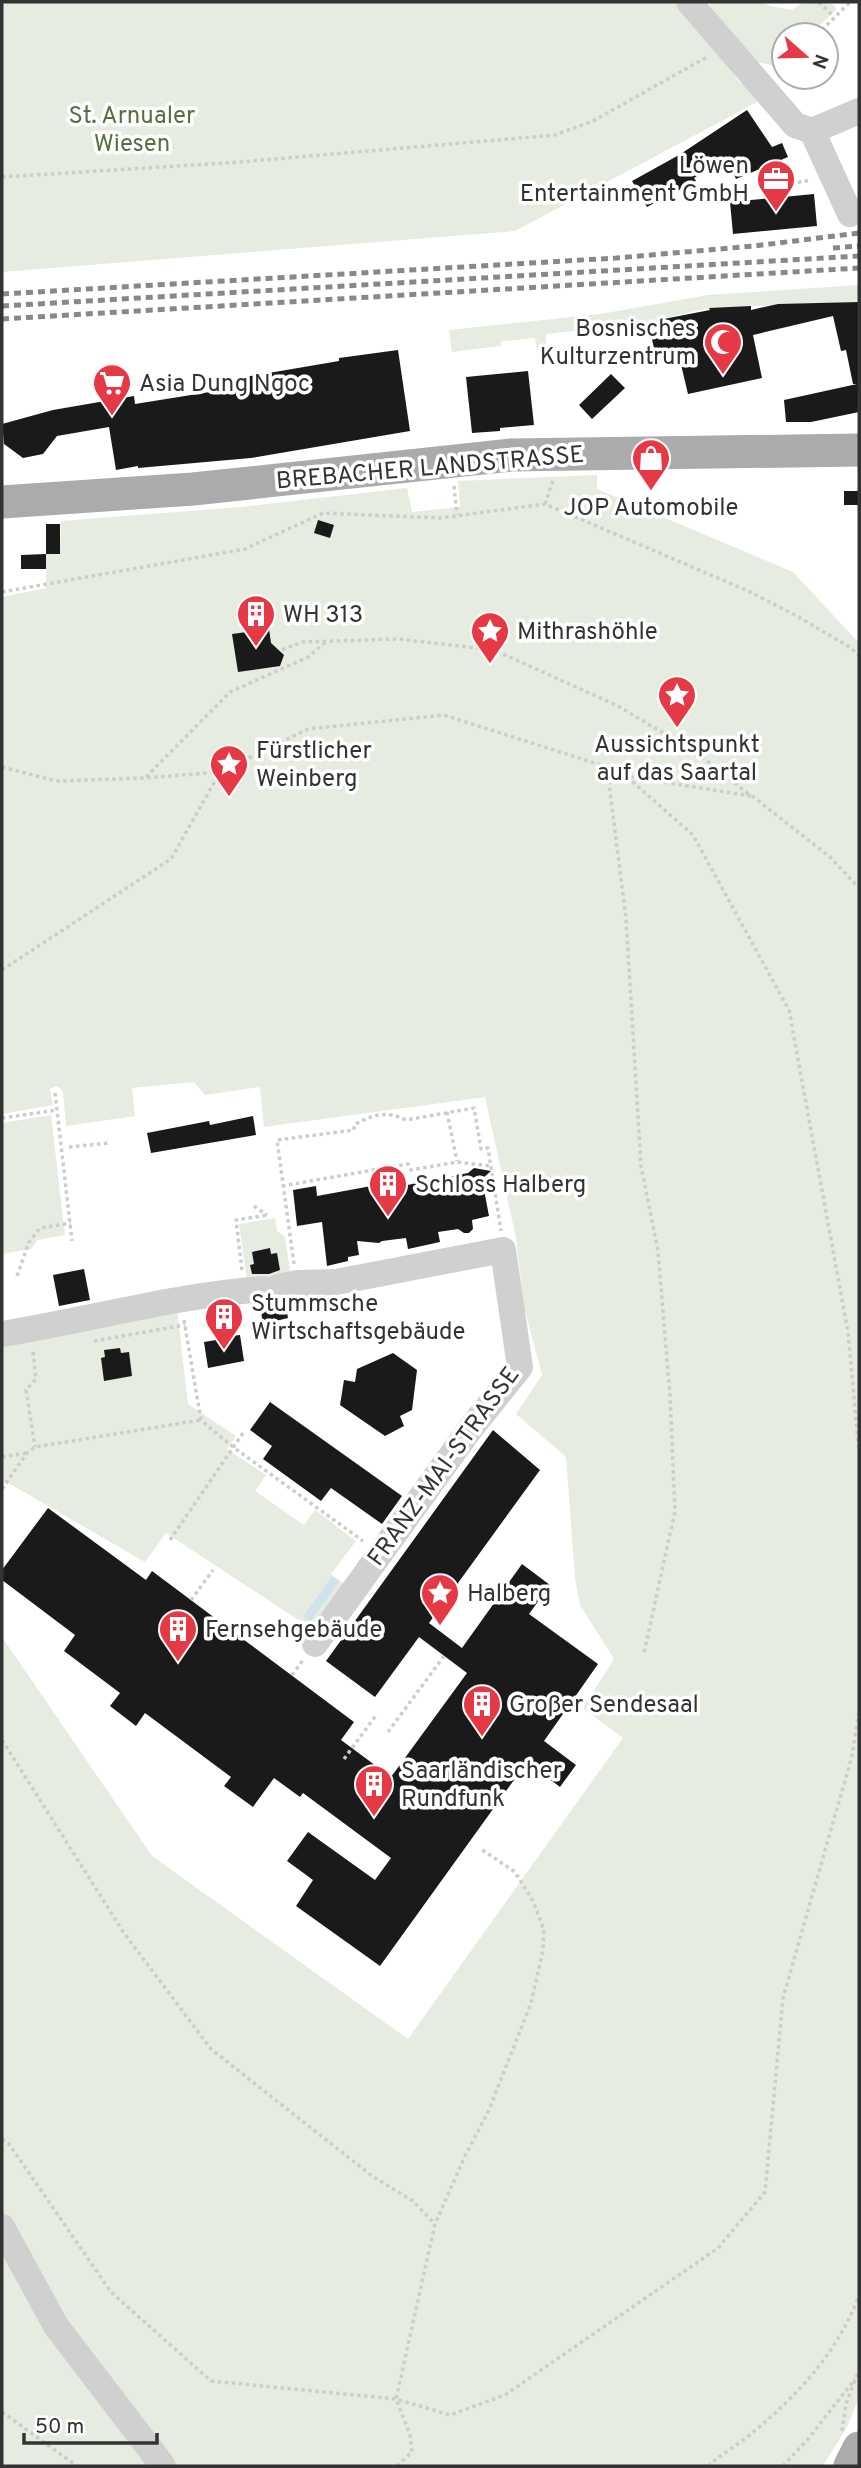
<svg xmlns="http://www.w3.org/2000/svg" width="861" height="2468" font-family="Overpass,sans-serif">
	<rect width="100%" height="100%" fill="#fff"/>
	<path fill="#e6ecdf" d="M2,2H679L740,83H752L763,99L515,231L2,272Z
		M709,2H763L770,6L792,10L803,2H831L837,9L810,35H784V60L772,65L751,61L716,19Z
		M859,285V302L709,308L648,322L546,334V348L537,350L535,338L501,341V346L452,352L449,330L600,314L708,295Z
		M597,475V489L793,572L859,643V2397L847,2427L823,2466H2V1637L152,1856L408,2039L623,1738L583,1708L614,1659L580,1605L575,1578L566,1457L516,1414L542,1375L524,1307L516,1238L485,1097L264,1127L260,1087L205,1095L194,1082L132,1088L135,1116L66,1126L63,1092L60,1088L56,1086L50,1089L53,1105L2,1114V597L46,588V554H60L61,521L240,507L407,488L412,512L460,507L458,481Z
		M51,1115L65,1235L38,1240L31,1249L2,1254V1123Z
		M275,1218L277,1231L285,1237L292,1282L247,1279L239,1224Z
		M177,1308L188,1404L236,1436L227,1449L266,1475L255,1491L304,1525L315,1510L356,1541L331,1574L344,1584L312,1629L166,1533L145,1562L5,1481L2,1485V1342Z"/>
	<path fill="#cfe2ee" d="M332,1576L339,1582L310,1622L303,1617Z"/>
	<path fill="#1a1a1a" d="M747,110L772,147L782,143L788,157L736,179L726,156L694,178L696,181L647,207L632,181L679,155Z
		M814,194L817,226L733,234L730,202Z
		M859,302V412L811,422H786L784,400L857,384H853L846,350L841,351L833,316L753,335L762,378L688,394L678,352L656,357L648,322L710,310L709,308L751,306V310L778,304Z
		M398,350L410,431L251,458L138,468V466L116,470L109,427L57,436L43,454L23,458L4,444L2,424L53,410L134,396L135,404L241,387L239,378L339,361V358Z
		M528,371L534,425L500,428V431L472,433L466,377Z
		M611,374L625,388L592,419L579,405Z
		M844,491H859V505H844Z
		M318,520L334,525L330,538L314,533Z
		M46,524H60V554H46Z
		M46,554V569H21V555Z
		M269,629L271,643L284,655L280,666L238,672L232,634Z
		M253,1116L256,1135L151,1153L147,1133L209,1121L210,1125Z
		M474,1168L491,1171L482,1179L489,1216L472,1220L473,1229L469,1233H464L458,1229L438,1232L440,1242L408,1249L406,1238L382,1241L379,1243L357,1241L359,1255L348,1257V1261L327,1266L322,1222L297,1226L293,1190L316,1186L317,1196L377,1185V1191L468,1173Z
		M270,1248L271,1254L277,1253L280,1270L269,1274H252L250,1265L254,1264L252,1252Z
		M84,1269L90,1300L59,1306L53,1275Z
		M273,1302H285L288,1318L263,1324L260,1305Z
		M231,1331V1336L240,1335L244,1361L208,1368L204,1342L216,1340L215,1334Z
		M120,1348L121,1353L129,1352L132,1376L104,1381L101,1358L105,1357L104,1350Z
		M393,1353L417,1370L412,1410L400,1416L404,1426L385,1436L340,1405L344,1380L355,1382L357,1369Z
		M270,1402L402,1496L382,1524L331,1488L321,1501L263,1459L272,1446L250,1430Z
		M493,1430L540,1470L429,1623L462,1648L522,1564L550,1585L529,1614L598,1664L544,1741L576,1765L560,1787L527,1762L380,1966L296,1906L313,1880L287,1861L308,1832L375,1880L391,1858L303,1793L300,1797L274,1778L253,1807L224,1786L231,1777L145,1713L136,1726L110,1706L120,1693L64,1651L75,1635L2,1580V1570L48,1508L146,1580L152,1571L354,1722L341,1740L391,1777L467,1673L419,1637L375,1697L326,1661Z"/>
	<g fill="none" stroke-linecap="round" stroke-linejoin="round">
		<path stroke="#cdcdcd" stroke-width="3.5" stroke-dasharray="3.5 3.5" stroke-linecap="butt" d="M819,2L834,17
			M817,35L850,2
			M777,74L784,67
			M2,177L240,162L555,135L593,121L707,57
			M786,196V188L802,181H811
			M454,486L457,515
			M545,504L553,480
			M2,592L245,549L323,513L440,518L545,504L746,590L797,616L851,648L859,656
			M2,767L56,781L144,778L220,772L308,729L444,715L607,767L625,776L751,796L697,753L618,706L494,650L398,639L303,642L281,650
			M607,767L626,919L641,1166L658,1251L670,1396L675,1511L644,1653
			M146,777L230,692L308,657L327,641
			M627,777L693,835L789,1010L848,1332L859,1452
			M752,796L830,857L859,888
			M2,970L171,859L220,772
			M55,1093L72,1241
			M447,1112L457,1161
			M2,1118L58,1110
			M69,1147L109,1143
			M282,1186L408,1164L411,1170L457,1162L491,1166
			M254,1206L267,1215
			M294,1264L277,1140L354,1130V1125C371,1115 387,1110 406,1120L474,1108L481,1149L488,1148L501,1231
			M242,1270L236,1220L268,1215
			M17,1276L29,1242L40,1228L71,1223
			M184,1320L201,1420L233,1447L363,1541
			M94,1341L185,1325
			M33,1352L36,1379L26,1390L35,1447
			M2,1457L27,1453
			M2,1489L27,1453L35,1447L201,1420
			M170,1540L243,1433
			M191,1600L213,1570
			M292,1675L303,1660
			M388,1732L444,1656
			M2,1740L124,1933L211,2049L372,2176L413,2201L435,2224
			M344,1759L377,1714
			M2,2139L9,2144L111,2292L211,2381L396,2399L450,2415L505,2395L718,2248L765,2192L783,1998L852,1756L859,1711
			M2,2412L77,2466
			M842,2431L846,2404L859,2370
			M397,2466L412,2452L410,2435L396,2399L435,2224L465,2156L489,2110L531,2003L543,1950L544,1930L533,1901L515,1872L481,1849
			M708,2466C722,2454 737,2445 751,2434C798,2395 837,2353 859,2296
			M783,2466L809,2438L855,2379"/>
		<path stroke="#d0d0d0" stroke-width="26" d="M689,2L795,125L812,131L859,111
			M812,131L850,214
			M278,1287L297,1283L336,1282L503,1250L520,1367L471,1428L315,1644
			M2,1334C89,1320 176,1295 264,1289
			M2,2227L56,2326L163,2466"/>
		<path stroke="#ababab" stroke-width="33" d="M2,502L193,489L512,455L859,450
			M850,2466L859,2448"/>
		<path stroke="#888" stroke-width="5" stroke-dasharray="7 5" stroke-linecap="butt" d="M833,248L859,246
			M2,294L616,258L754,246L859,233
			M2,306L859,256
			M2,319L859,268"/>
	</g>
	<defs>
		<symbol id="office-pin" viewBox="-11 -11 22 30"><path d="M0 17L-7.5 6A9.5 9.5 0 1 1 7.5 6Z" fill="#e63946" stroke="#fff"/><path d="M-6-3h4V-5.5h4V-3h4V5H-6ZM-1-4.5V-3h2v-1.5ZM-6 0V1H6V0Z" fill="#fff"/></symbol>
		<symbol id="mosque-pin" viewBox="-11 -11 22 30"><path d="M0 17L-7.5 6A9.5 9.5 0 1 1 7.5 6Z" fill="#e63946" stroke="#fff"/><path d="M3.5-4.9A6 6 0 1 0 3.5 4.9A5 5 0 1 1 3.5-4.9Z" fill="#fff"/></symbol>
		<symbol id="supermarket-pin" viewBox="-11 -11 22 30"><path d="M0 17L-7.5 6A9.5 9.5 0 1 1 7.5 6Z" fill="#e63946" stroke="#fff"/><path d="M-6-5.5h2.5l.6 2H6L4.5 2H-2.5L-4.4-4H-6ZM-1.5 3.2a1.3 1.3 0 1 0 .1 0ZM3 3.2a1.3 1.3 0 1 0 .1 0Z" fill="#fff"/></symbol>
		<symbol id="shop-pin" viewBox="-11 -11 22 30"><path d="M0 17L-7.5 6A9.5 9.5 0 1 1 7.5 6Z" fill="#e63946" stroke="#fff"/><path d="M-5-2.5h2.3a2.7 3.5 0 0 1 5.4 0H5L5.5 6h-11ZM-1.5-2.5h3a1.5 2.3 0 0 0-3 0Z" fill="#fff"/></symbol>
		<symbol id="building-pin" viewBox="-11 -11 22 30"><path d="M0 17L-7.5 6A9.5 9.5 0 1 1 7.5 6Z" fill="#e63946" stroke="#fff"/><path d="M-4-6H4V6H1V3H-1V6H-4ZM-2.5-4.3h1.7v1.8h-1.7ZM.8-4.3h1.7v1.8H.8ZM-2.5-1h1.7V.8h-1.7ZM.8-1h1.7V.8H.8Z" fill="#fff"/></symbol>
		<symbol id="sight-pin" viewBox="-11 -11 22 30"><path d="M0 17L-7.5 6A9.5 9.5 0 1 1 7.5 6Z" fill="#e63946" stroke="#fff"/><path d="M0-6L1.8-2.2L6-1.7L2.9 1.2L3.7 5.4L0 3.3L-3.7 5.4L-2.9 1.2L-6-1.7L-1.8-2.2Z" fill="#fff"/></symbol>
	</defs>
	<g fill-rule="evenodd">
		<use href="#office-pin" x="754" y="157" width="44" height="60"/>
		<use href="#mosque-pin" x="701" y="320" width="44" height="60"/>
		<use href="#supermarket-pin" x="90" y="361" width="44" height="60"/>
		<use href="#shop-pin" x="629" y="436" width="44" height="60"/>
		<use href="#building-pin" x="234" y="592" width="44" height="60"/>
		<use href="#sight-pin" x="468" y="609" width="44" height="60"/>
		<use href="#sight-pin" x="655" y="673" width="44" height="60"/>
		<use href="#sight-pin" x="207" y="742" width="44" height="60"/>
		<use href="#building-pin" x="366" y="1162" width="44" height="60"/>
		<use href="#building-pin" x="202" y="1295" width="44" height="60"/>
		<use href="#sight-pin" x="418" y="1571" width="44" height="60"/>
		<use href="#building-pin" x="156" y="1607" width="44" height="60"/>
		<use href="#building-pin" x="460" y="1682" width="44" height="60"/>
		<use href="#building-pin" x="352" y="1762" width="44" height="60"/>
	</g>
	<g text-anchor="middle" stroke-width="7" stroke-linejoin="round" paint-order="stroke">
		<g font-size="24" fill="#56703f" stroke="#fff">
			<text x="132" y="123">St. Arnualer<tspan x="132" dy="28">Wiesen</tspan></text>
		</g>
		<g font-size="24" fill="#333" stroke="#fff" text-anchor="start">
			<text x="749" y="173" text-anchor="end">Löwen<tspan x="749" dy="28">Entertainment GmbH</tspan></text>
			<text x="696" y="336" text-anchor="end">Bosnisches<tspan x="696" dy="28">Kulturzentrum</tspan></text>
			<text x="139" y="391">Asia Dung Ngoc</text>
			<text x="651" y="515" text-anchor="middle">JOP Automobile</text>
			<text x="283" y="622">WH 313</text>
			<text x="517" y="639">Mithrashöhle</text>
			<text x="677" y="752" text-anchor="middle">Aussichtspunkt<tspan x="677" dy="28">auf das Saartal</tspan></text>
			<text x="256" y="758">Fürstlicher<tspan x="256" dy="28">Weinberg</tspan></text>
			<text x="415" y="1192">Schloss Halberg</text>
			<text x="251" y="1311">Stummsche<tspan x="251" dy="28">Wirtschaftsgebäude</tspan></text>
			<text x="467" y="1601">Halberg</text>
			<text x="205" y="1637">Fernsehgebäude</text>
			<text x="509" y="1712">Großer Sendesaal</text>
			<text x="401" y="1778">Saarländischer<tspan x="401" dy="28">Rundfunk</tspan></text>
		</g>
		<g font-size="24" fill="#333" stroke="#fff">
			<text transform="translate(430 467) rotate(-5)" y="8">BREBACHER LANDSTRASSE</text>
			<text transform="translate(443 1466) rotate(-54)" y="8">FRANZ-MAI-STRASSE</text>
		</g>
	</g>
	<rect width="861" height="2468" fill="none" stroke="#333333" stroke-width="7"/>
	<g transform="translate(805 56) rotate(110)"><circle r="33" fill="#ffffff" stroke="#adadad" stroke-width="2"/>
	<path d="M0-5L12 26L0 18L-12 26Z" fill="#e63946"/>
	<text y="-10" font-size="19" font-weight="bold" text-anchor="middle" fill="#333333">N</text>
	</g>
	<path d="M24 2433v10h133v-10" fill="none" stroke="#333333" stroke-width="3.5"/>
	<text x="35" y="2433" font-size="21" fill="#333333" stroke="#ffffff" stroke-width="5" paint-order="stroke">50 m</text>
</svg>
